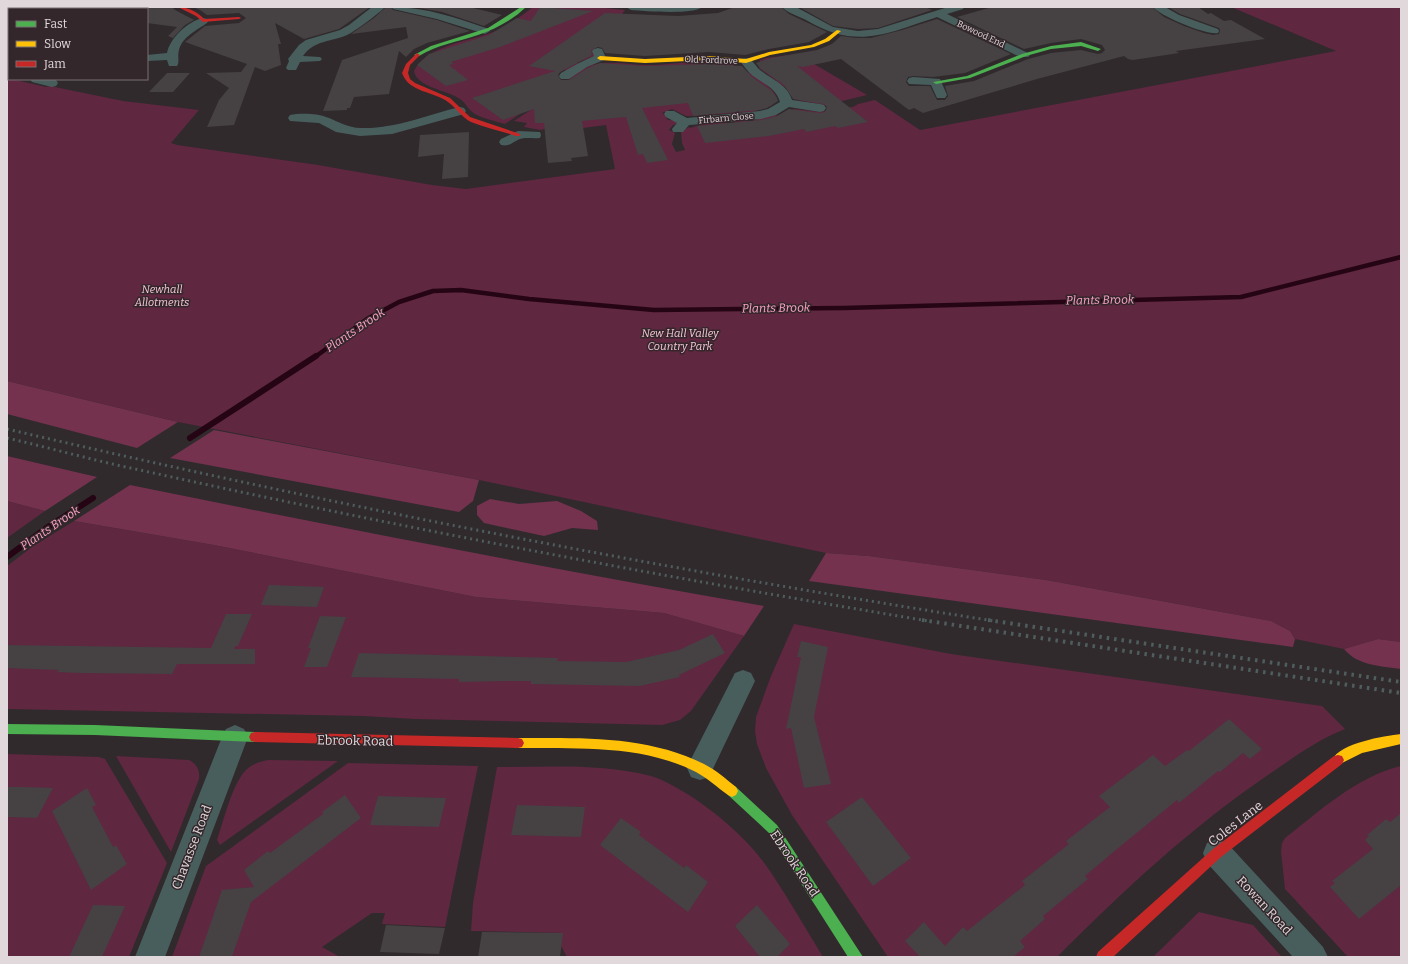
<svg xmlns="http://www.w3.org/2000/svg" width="1408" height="964" font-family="Bitter,serif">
	<rect width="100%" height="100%" fill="#302a2c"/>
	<path fill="#5f2740" d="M533,7H595L625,10L610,30L594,42V56L577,63L579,64L568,70H564L555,75L559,77L554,81L542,99L505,124C495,121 484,119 475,114C468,110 466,103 460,99C447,90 416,87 414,71C426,45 472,41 496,31C509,26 521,16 533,7Z
		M1231,7H1401V642L1378,639L1344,649L1295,639L1290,631L1271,621L1046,580L869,556L826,553L479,480L178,422L7,381V78L46,87L50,86L123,101L199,110L171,143L177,145L318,165L432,185L466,189L615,169L606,125L583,128L554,127L540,130L524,127L527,123L514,121C524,114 536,107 546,99C562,88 573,72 592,65C609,60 629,65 647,65C674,65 702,58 728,63C739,65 778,88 777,100L771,106L752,112L690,116H686L672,109L662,113L669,117L666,118C668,121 671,120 675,120L677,124L673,125L669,130L675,133L672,144L676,152L685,150L682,143L681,132L689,127L690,128L704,124L703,122L714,121L715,123H735L734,121H752L774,114L777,116L795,109L820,112L853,107L858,104L875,100L920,130L1336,51Z
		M797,54L867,95L838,102L840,104L824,105L797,100L793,94L786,88L759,68L760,60L766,58Z
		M7,501L45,511L7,538Z
		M74,521L214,545L476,597L664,613L744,636L691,711L680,720L662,725L415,719L363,716L7,709V566L32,547Z
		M794,624L951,654L1322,706L1345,729C1317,740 1293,758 1268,775C1189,829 1124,890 1057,957H888L792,815L766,768L757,744L755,731L756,717L771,676Z
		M7,754L99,757L105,759L167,863L129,957H7Z
		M116,756L189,760C197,764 200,770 199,779L171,852Z
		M269,760L338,761L220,845L217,840C224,820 232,784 246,770C252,764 261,761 269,760Z
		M348,763L478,766L445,927L382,924L385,913H372L322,947L340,957H172L206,866Z
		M1401,766V957H1348L1285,889L1281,852L1282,843L1285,838C1321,810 1356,777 1401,766Z
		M497,767C548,767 601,763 651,776C665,780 677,788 689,795C720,815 752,843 772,874C790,901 806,929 823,957H567L561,946L562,933L471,931L473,903Z
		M1199,912L1253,925L1282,957H1153Z"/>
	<path fill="#74324f" d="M7,381L161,418L178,422L137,448L7,414Z
		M214,430L479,480L473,501L459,512L170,458Z
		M7,456L97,477L45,511L7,501Z
		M130,485C341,528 552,569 764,606L744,636L664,613L476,597L214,545L74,521Z
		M490,499L519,504L557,501L581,511L597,521L598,530L572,528L544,536L484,523L477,515V506Z
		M826,553L869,556L1046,580L1271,621L1290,631L1295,639L1293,647L809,581Z
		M1378,639L1401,642V669C1381,666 1358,666 1344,649Z"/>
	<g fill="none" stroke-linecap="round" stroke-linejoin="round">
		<path stroke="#250513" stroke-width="4.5" d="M315,357L367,319L399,302L433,291L461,290L529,299L654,310L844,308L1241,297L1401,257"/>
		<path stroke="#250513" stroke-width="6" d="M190,438L316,356
			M7,557L48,527L93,498"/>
	</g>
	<path fill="#464143" d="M149,7H172L175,10L194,20L185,25L173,38L168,36L177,27L147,23V10Z
		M193,7H370L339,29L304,39L275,23L281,44H278L281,65L265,71L255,67L234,125L207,127L219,100L229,88L206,73L241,72L247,64L185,42L205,26L239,23L246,18L239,13L207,15L200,10Z
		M386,7H391L393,10L437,20L470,31L427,43L414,49L406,57L399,51L389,94L354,97L350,108H347V110L323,111L342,60L408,38L406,27L351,34L374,18Z
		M414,7H469L502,15L484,26L442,12Z
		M540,7L593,11L500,47L451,62L454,64L449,65L468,80L446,86L417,65L429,54L489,35L517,18L531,21Z
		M735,7H781L789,14L827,32L809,42L769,49L745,55L709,52L645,56L605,53L602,48L598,47L591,50L592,55L560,72L558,75L561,80H569L588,68L600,63L645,66L709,64L742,66L752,77L772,91L777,98L778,101L767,108L760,110L693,116L688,103L642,108L668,160L647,163L643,154L638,155L626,117L582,121L588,156L571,158L572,161L548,163L544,123H535L534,109L503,120L472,98L555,71L529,66L605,13L678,16L718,13Z
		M799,7H925L932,10L878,28L858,29L833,26Z
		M992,7H1152L1164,17L1184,26L1204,33L1213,35L1219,34L1220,30L1219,28L1180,14L1168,7H1198L1208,14L1211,13L1224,21L1231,20L1265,39L1176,51L1179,53L1133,60L1128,59L1124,56L1037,79L923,113L914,108L909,110L841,59L803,67L797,66L868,122L838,128L835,126L806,132L804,129L769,136L705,143L697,126L761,120L777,116L789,109L820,113L825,112L827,107L824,104L793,99L784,85L761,69L756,63L771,58L817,50L832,44L841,36L856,38H871L902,30L937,19L1011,54L965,73L933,77L913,76L908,77L906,82L909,86H930L937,100H945L948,96L945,86L974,81L1028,59L1051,53L1081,50L1098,54L1102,53L1105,50L1102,45L1081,39L1051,43L1024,49L957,17Z
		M167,73H190L173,92H149Z
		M469,132L468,177L442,179L444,154L418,157L420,135Z
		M269,585L297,586L324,587L317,607L261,605Z
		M226,614H252L238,646H235L234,649H255V664H177L172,674L80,673L57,672L59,670L7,668V645L211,648Z
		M320,616L346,617L327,667H304L311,648H308Z
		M713,634L725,653L679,675L680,677L640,686L531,684V681H506L459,682V679L351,677L359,653L558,658L557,661L626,662L679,650Z
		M801,641L828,647L814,717L831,784L804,788L791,728L786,729L801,657H797Z
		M1229,719L1262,749L1250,759L1243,753L1220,772L1218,771L1179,803L1177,800L1111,854L1085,876L1088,879L1043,916L1045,919L1020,941L1025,947L1013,957H920L905,941L924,922L945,946L963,927L967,931L1025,885L1022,881L1069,844L1066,841L1110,807L1099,796L1153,755L1165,766L1187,750L1189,751Z
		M7,787H25L53,788L37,818L7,817Z
		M87,788L96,805L92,807L113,847L116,845L127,864L91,890L52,811Z
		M345,795L361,818L251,902L232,957H199L222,890L254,887L244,870L268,851L270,853L323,814L322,812Z
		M378,796L446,798L439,827L370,825Z
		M862,797L911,858L873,886L826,822Z
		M517,805L585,807L581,837L511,835Z
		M1401,813V885L1359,919L1330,887L1335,883L1332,881L1373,849L1365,840L1369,836L1367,835L1386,819L1390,822Z
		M621,818L641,832L639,835L662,852L684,868L686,865L708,882L688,912L600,845Z
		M93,905L125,906L102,957H69Z
		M757,905L790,944L777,957H760L735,926Z
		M386,925L445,928L439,954L380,952Z
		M482,932L563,933L560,957H478Z"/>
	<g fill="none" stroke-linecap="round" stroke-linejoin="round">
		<path fill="#485e5d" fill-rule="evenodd" d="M130,7H148L147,9H129Z
			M372,7H385C381,12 354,32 347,35C331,42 314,40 303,56L320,57L322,59L320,61L300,62L296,70H288L286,68L289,61L288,59L299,45L306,40L340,30L349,25Z
			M392,7C426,7 457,18 489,29L490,31L485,34L437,19L393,9Z
			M626,7H702C695,15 644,11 631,10Z
			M782,7H796L833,27L858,31L878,29L948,7H964L963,9L947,14L1028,53L1030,55L1028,57H1020L937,17C885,34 857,50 806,20C799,16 787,13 782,7Z
			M1153,7H1165L1179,15L1218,29L1219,31L1218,33C1208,36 1160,16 1153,7Z
			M203,18L207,19L208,21L207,23C197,30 182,37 179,50C177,56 180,62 177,66H169L167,60L147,61V55L167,53C170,38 188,21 203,18Z
			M7,41H9V47H7Z
			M598,48L602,49L606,58L604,60L587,67L569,79H561L559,76L561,73L579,63L594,56L592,51L594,49Z
			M746,58C753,59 755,66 760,70C772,80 787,84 792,100L820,104L824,105L826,108L824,111L820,112L789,107L776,115L761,119L689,125L683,132H673L672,129L677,123L666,117L664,114L666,111H674L687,118L760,111L768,109L780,102C776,88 764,84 753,76C748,72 744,66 740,61L742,59Z
			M7,68L9,69V77L7,76Z
			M913,77L940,79L947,95L945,98H937L931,85L909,84L907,81L909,78Z
			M30,79L56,80L58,83L56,86L52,87L32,82Z
			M460,107L464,108L466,111L464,114L392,134L360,136L336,132L319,123L290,121L288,118L290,115C299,113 317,113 326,117C338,121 347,128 361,128C395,129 427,115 460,107Z
			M518,131L540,132L541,135L540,138C533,139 526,137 520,139C512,142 510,147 501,145L499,142L501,139Z
			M743,670L751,673L755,681L709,777L700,780L691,777L687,768L691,759L735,673Z
			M235,725L244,729L248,737L165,957H135L222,737L226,729Z
			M1217,839L1227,843L1323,947L1328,957H1293L1207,863L1203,853L1207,843Z"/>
		<path fill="#4caf50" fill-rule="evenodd" d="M521,7H526C513,20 495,29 478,35C457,42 437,45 419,56L414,55L431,46L488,28Z
			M1081,42L1101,49L1098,51L1081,46L1051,49L1026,56L970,78L936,84L933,82L967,76L1022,54L1051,46Z
			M7,724L95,725L255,732L259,733L261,737L259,741L255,742L95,735L7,734Z
			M732,785L736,787L777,825L863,957H848L769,833L728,795L726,791L728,787Z"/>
		<path fill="#ffc107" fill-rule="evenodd" d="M837,30L841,31L829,41L814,47L770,55L746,63L709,60L645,63L600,60L597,58L600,56L645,59L709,56L746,59L769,52L811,45L825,39Z
			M1401,734V744L1362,753L1338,765L1334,764L1332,760C1340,743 1384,736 1401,734Z
			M518,738C581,738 646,735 704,764C716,770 726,779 736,787L738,791L736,795L732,797L728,795C717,787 707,778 696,772C641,744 577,749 518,748L514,747L512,743L514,739Z"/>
		<path fill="#c62828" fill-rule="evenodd" d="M178,7C188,7 198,12 204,19L239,17L241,18L239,19L203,22L196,16Z
			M417,53L420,55L410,65L408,73L410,79L415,83L450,98L470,117L520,134V136H516C501,131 486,128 471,122C461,117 457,108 448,102C434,91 409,93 402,73L406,64Z
			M255,732L518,738L522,739L524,743L522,747L518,748L255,742L251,741L249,737L251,733Z
			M1338,755L1342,756L1344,760L1342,764L1221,857L1113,957H1096L1098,952L1213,849L1334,756Z"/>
		<path stroke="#4f5d5d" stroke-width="3" stroke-dasharray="2 4" stroke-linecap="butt" d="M7,429C334,506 663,569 994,621
			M7,438C51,448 95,461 140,470C401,528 664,577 928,621"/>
		<path stroke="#4f5d5d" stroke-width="4" stroke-dasharray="2.5 5" stroke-linecap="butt" d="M922,620L1401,693
			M988,620L1401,682"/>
	</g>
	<g text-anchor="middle" stroke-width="3" stroke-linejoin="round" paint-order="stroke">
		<g font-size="9" fill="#e1d8db" stroke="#33272b">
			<text transform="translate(981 34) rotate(25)" y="3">Bowood End</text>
			<text transform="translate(711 60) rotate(2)" y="3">Old Fordrove</text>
			<text transform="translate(726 118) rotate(-5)" y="3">Firbarn Close</text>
		</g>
		<g font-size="11" font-style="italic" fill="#f4c6d6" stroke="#33272b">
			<text x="162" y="293">Newhall<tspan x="162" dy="13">Allotments</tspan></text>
			<text x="680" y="337">New Hall Valley<tspan x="680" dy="13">Country Park</tspan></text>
		</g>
		<g font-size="12" font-style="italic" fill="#fda3c6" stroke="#33272b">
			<text transform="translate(1100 300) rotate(-1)" y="4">Plants Brook</text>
			<text transform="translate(776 308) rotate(-1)" y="4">Plants Brook</text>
			<text transform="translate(355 330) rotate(-34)" y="4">Plants Brook</text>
			<text transform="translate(50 528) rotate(-34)" y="4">Plants Brook</text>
		</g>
		<g font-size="13" fill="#e1d8db" stroke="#33272b">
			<text transform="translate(355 740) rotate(1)" y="5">Ebrook Road</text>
			<text transform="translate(1235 823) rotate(-38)" y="5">Coles Lane</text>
			<text transform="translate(191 847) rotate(-69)" y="5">Chavasse Road</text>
			<text transform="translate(795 863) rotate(56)" y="5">Ebrook Road</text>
			<text transform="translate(1265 905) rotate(47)" y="5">Rowan Road</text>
		</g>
	</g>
	<rect width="1408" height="964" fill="none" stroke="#e1d8db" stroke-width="16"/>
	<rect x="8" y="8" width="140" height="72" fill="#33272b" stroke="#796e71"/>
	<rect x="16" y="21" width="20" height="6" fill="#4caf50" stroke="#796e71"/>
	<text x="44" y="28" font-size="12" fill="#e1d8db">Fast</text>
	<rect x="16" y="41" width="20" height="6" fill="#ffc107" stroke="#796e71"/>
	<text x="44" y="48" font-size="12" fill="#e1d8db">Slow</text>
	<rect x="16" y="61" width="20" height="6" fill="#c62828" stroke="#796e71"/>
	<text x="44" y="68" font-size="12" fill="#e1d8db">Jam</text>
</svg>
